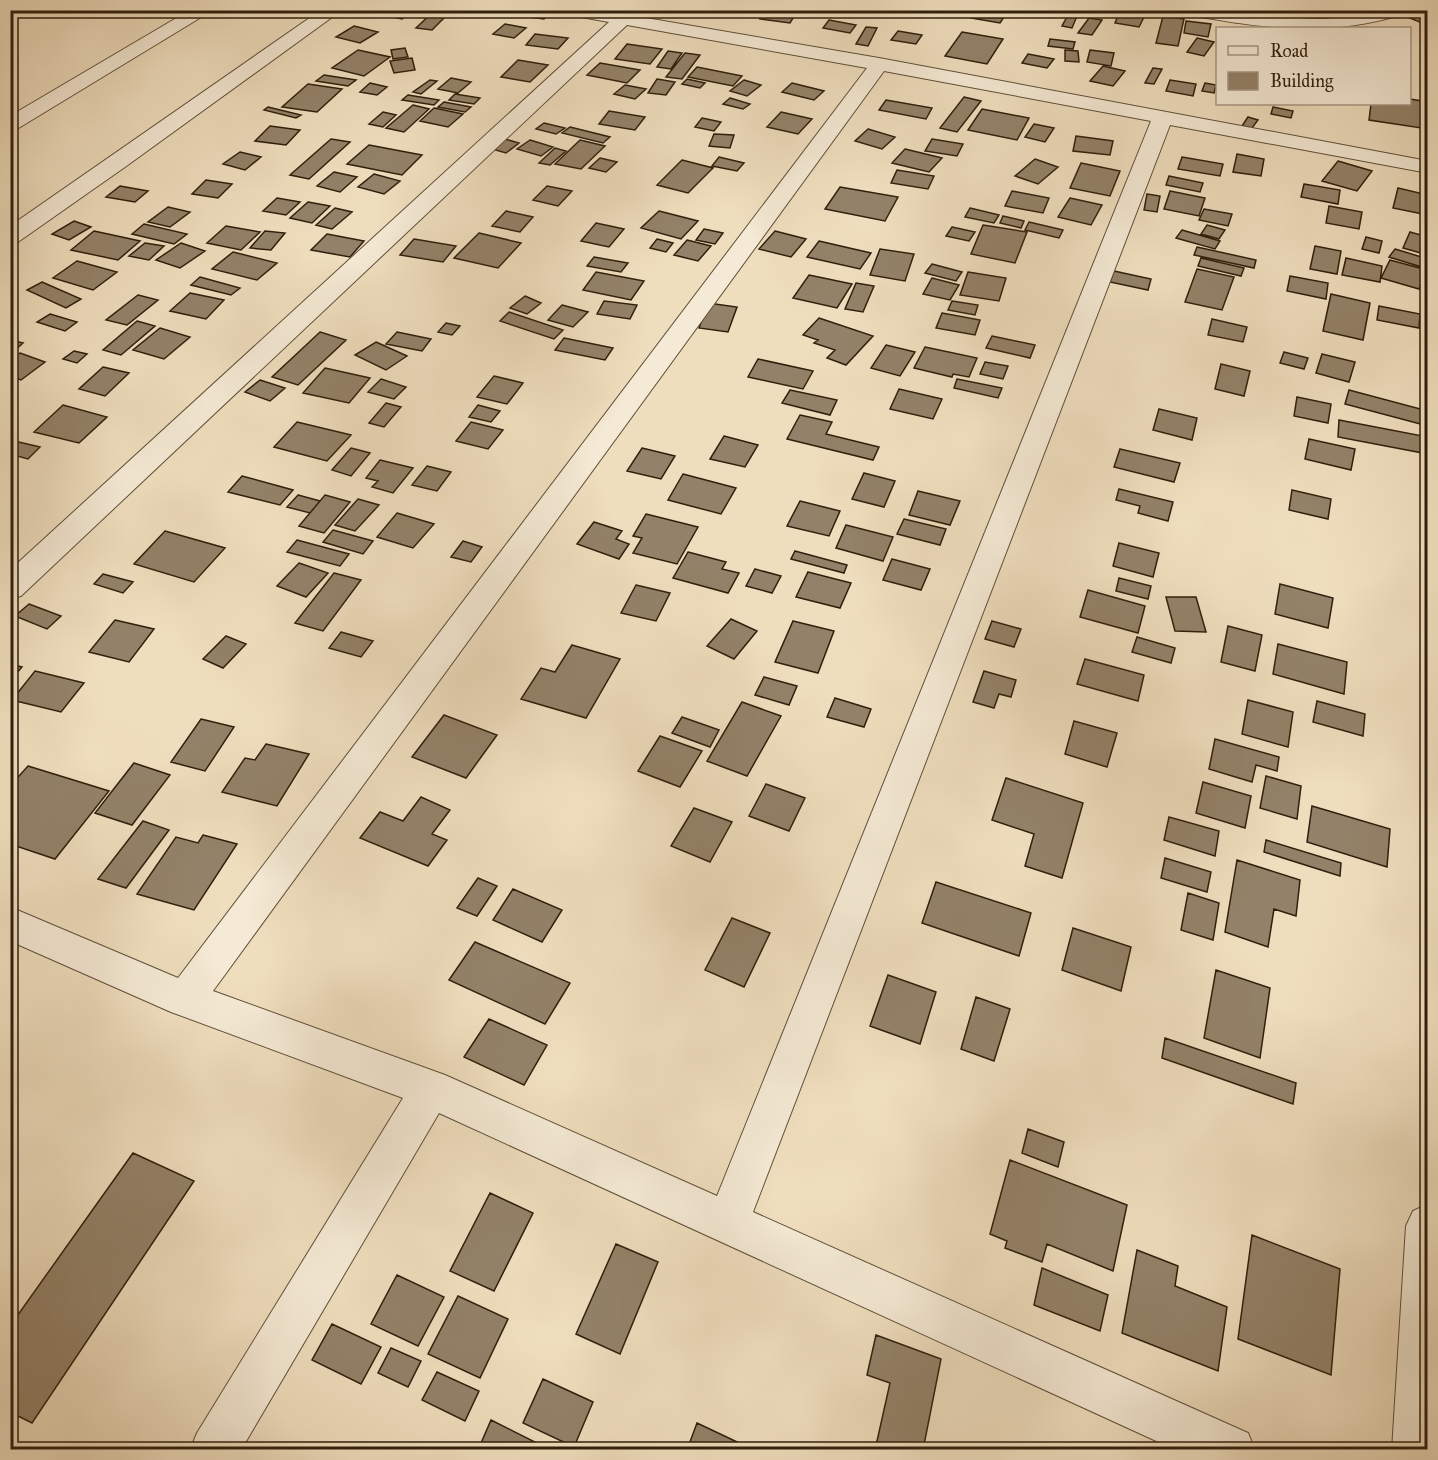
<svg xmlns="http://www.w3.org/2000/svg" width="1438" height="1460" font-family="'IM FELL Great Primer',serif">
	<rect width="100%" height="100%" fill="#efdebe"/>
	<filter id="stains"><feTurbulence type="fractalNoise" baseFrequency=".00333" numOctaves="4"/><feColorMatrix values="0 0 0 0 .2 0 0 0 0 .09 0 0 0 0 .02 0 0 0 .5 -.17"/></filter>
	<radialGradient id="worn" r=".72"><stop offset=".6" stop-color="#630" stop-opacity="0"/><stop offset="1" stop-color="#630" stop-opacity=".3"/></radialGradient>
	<path fill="#938269" stroke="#2f1f0c" stroke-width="1.5" d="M371,10H414L402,19L369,12Z
		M435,10H452L432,30L416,28Z
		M516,10H540L550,12L544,19L512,15Z
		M765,10H774L796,13L790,23L760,19Z
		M977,10H987L1006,14L1000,23L971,18Z
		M1409,10H1428V20L1422,23L1400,14Z
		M1119,13L1144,17L1139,27L1115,23Z
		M1068,15L1077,16L1072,28L1062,26Z
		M1163,16L1184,19L1178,46L1156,43Z
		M1089,18L1102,20L1092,35L1078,33Z
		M829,20L856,25L850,33L823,28Z
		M1186,21L1211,24L1208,37L1184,33Z
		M505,24L526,28L514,38L493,34Z
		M354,26L378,32L360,43L336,37Z
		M866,27L877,28L868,46L856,44Z
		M898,31L922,35L916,44L891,40Z
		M962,32L1003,39L987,64L945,56Z
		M535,34L568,38L558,49L526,45Z
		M1197,38L1214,42L1204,56L1187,52Z
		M1050,39L1075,42L1073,49L1048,46Z
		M627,44L662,49L650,64L615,59Z
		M405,48L408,57L393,59L391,50Z
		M358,50L390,57L364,76L332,68Z
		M1065,50L1078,51L1079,62L1065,61Z
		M1090,50L1114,53L1111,66L1087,62Z
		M668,51L682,53L671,69L657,67Z
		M685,53L700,55L682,79L666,77Z
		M1028,54L1054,59L1047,68L1022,63Z
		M412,58L415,70L394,73L390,61Z
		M518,60L548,65L530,82L501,77Z
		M600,63L640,70L627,83L587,75Z
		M1103,66L1125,71L1113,86L1090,81Z
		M697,67L742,76L733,86L688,77Z
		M1153,68L1162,69L1154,84L1145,83Z
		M324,75L356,80L348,86L316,81Z
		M451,78L471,82L458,93L438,89Z
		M657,79L675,82L666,95L648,93Z
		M687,79L705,83L700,88L682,84Z
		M430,80L437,81L421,94L413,92Z
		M744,80L761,85L747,96L730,91Z
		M1170,80L1196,84L1193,96L1166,91Z
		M370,83L387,87L377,95L360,92Z
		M792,83L824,91L814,100L782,92Z
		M1205,83L1216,85L1214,93L1202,91Z
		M308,84L342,89L317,112L282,107Z
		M625,85L646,89L635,99L614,94Z
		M455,94L480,98L474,104L449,100Z
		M408,95L439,100L434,105L402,100Z
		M964,97L981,101L957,132L940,128Z
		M730,98L750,104L743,109L723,104Z
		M1410,99L1428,102V129L1369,120L1371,104H1410Z
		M886,100L932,108L926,119L879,110Z
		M444,102L471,107L465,112L438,107Z
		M413,105L429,109L404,132L386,128Z
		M268,107L301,115L296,118L264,110Z
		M1273,107L1293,111L1291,118L1271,114Z
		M434,108L463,114L448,127L420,121Z
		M982,109L1029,118L1017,140L968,130Z
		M609,111L645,117L635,130L599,124Z
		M383,112L396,115L383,127L369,124Z
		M781,112L812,119L798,134L767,127Z
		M1248,117L1258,120L1252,128L1242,126Z
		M702,118L721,122L714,131L695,127Z
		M544,123L565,128L556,134L536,129Z
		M1034,124L1054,128L1045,142L1025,137Z
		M270,126L300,130L286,145L255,141Z
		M570,127L610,137L603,143L562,133Z
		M868,129L895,137L882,149L855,141Z
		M714,134L734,135L730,148L709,146Z
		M1076,136L1113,141L1110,155L1073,151Z
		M331,139L350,142L309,179L290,175Z
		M505,139L519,143L506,153L492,149Z
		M932,139L963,144L957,156L925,151Z
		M530,140L553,147L541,156L517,149Z
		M580,140L605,146L581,169L555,164Z
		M369,145L422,155L402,175L347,164Z
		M555,148L566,151L550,165L539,163Z
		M905,149L942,158L929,172L892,163Z
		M240,152L261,157L245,170L223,164Z
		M1237,154L1264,159L1261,176L1233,172Z
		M719,157L744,163L737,171L712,166Z
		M1182,157L1223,164L1220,176L1178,169Z
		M600,158L617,162L606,172L589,168Z
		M1035,159L1058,167L1038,184L1015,176Z
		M682,160L713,168L688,193L657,185Z
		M1338,161L1372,171L1357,191L1322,181Z
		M1081,163L1120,171L1110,196L1070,188Z
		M897,170L934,176L928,189L891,183Z
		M334,172L357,177L340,192L317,186Z
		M374,174L400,181L384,194L358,187Z
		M1169,176L1203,183L1200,192L1166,185Z
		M206,180L232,184L218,198L192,194Z
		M1304,184L1340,190L1338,204L1301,197Z
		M120,186L148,191L135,202L106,197Z
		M547,186L572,191L558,206L533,200Z
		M840,187L898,197L885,221L825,209Z
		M1398,188L1428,195V215L1393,208Z
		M1012,191L1049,198L1043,213L1005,206Z
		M1170,191L1205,198L1199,216L1164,209Z
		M1147,194L1160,196L1157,212L1144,210Z
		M277,198L300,202L286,215L263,211Z
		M1070,198L1102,205L1091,225L1058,217Z
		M308,202L330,206L312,223L290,218Z
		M1329,206L1362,212L1359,229L1326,223Z
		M168,207L190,212L170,227L148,222Z
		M335,208L352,212L332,229L316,225Z
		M970,208L999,215L994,223L965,217Z
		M1204,209L1232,214L1228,226L1199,220Z
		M506,211L533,217L520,232L492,226Z
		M659,211L698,221L681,239L641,228Z
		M1003,216L1024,221L1021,228L1000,223Z
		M74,221L91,227L69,240L52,234Z
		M1029,222L1063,230L1059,238L1025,230Z
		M596,223L624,229L609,247L581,241Z
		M144,224L187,234L174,244L132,234Z
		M983,225L1027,232L1015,263L971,254Z
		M1207,225L1225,230L1219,239L1201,234Z
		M226,226L260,232L241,250L207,243Z
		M952,227L975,232L969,241L946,236Z
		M704,229L723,233L715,244L696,240Z
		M1182,230L1220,241L1215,249L1176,238Z
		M94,231L140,241L118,260L71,250Z
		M265,231L285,233L271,250L250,248Z
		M775,231L806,239L791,257L759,249Z
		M1410,232L1428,237V255L1403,248Z
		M479,233L521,243L498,268L454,258Z
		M327,234L364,241L350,257L311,250Z
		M1366,237L1382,241L1379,253L1362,249Z
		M414,239L456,246L443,262L400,255Z
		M657,239L673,243L666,252L650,248Z
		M687,240L711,246L698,261L674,255Z
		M819,241L871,253L860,269L807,257Z
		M145,243L164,246L149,260L129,256Z
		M181,243L205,251L180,268L156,260Z
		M1315,246L1341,251L1337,274L1310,269Z
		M1197,247L1256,260L1254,268L1194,255Z
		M880,249L914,254L905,281L870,275Z
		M1395,249L1428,259V269L1389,257Z
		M233,252L277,263L257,280L212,269Z
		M594,257L628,263L621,272L587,266Z
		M1201,258L1244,268L1241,276L1198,266Z
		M1346,258L1382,266L1380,282L1342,275Z
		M1390,260L1427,270L1419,289L1381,278Z
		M77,261L117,272L93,290L53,278Z
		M932,264L962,272L956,281L925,273Z
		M1197,269L1234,277L1222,310L1185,302Z
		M1114,271L1151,279L1148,290L1110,282Z
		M596,272L644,281L631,300L583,290Z
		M968,272L1006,278L999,301L960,295Z
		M809,275L852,284L837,308L793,298Z
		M1290,276L1328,283L1326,299L1287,291Z
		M200,277L240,288L231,295L191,285Z
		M932,278L959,285L950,300L923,294Z
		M42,282L81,299L66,308L27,290Z
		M856,283L874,286L863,312L845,309Z
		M190,293L224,300L206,319L170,311Z
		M1331,294L1370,303L1363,340L1323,331Z
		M138,295L158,300L127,325L106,320Z
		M525,296L541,303L527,314L510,308Z
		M604,301L637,305L630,319L597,314Z
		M952,301L978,305L975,315L948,310Z
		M708,303L737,307L728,332L699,328Z
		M562,305L588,312L573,327L548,320Z
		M1379,306L1420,314L1419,328L1377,320Z
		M509,312L563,330L554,339L500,321Z
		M942,313L980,320L975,335L936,328Z
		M50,314L77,322L65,331L37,322Z
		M819,318L873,336L846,365L827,358L835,350L814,343L818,340L803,335Z
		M1212,319L1247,327L1243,342L1208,335Z
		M137,321L155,326L121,355L103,350Z
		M446,323L460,326L452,335L438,332Z
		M160,328L190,337L164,359L133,350Z
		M320,332L346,340L298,385L272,377Z
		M397,332L431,339L422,351L386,344Z
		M992,336L1035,345L1030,358L986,348Z
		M564,338L613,348L605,360L555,350Z
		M10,340L23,343L10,355Z
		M376,342L407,356L386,370L355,355Z
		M886,345L915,352L900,376L871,368Z
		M925,347L977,358L969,377L953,374L952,377L914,368Z
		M74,351L87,354L77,363L63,359Z
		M1284,352L1308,358L1304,369L1280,363Z
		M20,353L45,362L21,380L10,376V360Z
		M1322,354L1355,362L1349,382L1316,373Z
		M758,359L813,371L803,389L748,377Z
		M985,362L1008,366L1003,379L980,374Z
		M1221,364L1250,371L1244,396L1215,389Z
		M103,367L129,373L105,396L79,389Z
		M325,368L370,378L349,403L303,393Z
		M494,376L523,383L507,404L477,397Z
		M381,379L406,387L394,399L368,392Z
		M957,379L1002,388L998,398L954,388Z
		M260,380L285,388L270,401L245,392Z
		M899,389L942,399L933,419L890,409Z
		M790,390L837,400L830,415L782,403Z
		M1349,390L1428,411V426L1345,404Z
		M1297,397L1331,404L1328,423L1294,416Z
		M386,403L401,407L384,427L369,423Z
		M63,405L107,417L79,443L34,432Z
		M478,405L500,411L491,422L469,417Z
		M1159,409L1197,418L1192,440L1153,430Z
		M800,415L832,422L826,434L879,447L873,460L787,439Z
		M1339,420L1428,437V454L1338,437Z
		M297,422L351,435L327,461L274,447Z
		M471,422L503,430L488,449L456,441Z
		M724,436L758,445L745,467L710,459Z
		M1309,439L1355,449L1351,470L1305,459Z
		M10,440L40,447L28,459L10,454Z
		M351,448L370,453L351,476L332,470Z
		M642,448L675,456L661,479L627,471Z
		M1120,449L1180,463L1174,482L1114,467Z
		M380,460L413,468L393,493L372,487L378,481L366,478Z
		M427,466L451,472L437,491L412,485Z
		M864,473L895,481L884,507L852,499Z
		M683,474L736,488L721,514L668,500Z
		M242,476L293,490L280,505L228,492Z
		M1119,489L1173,502L1168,521L1138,513L1140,506L1116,500Z
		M1292,490L1331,499L1328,519L1289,510Z
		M918,491L960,501L950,525L909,515Z
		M298,495L320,501L310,513L287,507Z
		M325,495L350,502L324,533L299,526Z
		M358,499L379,505L355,531L335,525Z
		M800,501L840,511L829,536L787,526Z
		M397,513L434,524L413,548L377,537Z
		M646,514L698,527L677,564L633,553L642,538L633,536Z
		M904,519L946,529L940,545L897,534Z
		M594,522L622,531L616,539L629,544L619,559L577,544Z
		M846,525L893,537L883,561L836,548Z
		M333,530L373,541L363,554L323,542Z
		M165,531L225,548L194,582L134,564Z
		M297,540L349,554L340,566L287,552Z
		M463,541L482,547L471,562L451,557Z
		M1119,543L1159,553L1153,577L1113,566Z
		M795,551L847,565L844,573L791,559Z
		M688,552L726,562L722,569L739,573L728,593L673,578Z
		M892,559L930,569L921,590L883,580Z
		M299,563L328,573L306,597L277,586Z
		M755,569L781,576L772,593L746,586Z
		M808,572L851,583L840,608L796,597Z
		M334,573L361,580L323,631L295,623Z
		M103,574L133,582L123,593L94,584Z
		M1119,578L1151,586L1148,599L1116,591Z
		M1280,584L1333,598L1328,628L1275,614Z
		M636,585L670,593L656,621L621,613Z
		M1088,590L1145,606L1138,633L1080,617Z
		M1166,597H1196L1206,632L1175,631Z
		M29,604L61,616L47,629L15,616Z
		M731,619L757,631L734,659L707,646Z
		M115,620L154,629L129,662L89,652Z
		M793,621L834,631L818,673L775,662Z
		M992,621L1021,629L1014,647L985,639Z
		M1228,626L1262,635L1255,671L1221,662Z
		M341,632L373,641L361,657L329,648Z
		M226,636L246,644L223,668L203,659Z
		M1137,637L1175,648L1171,663L1132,652Z
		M1278,644L1347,662L1344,694L1273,674Z
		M572,645L620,659L586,718L521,699L541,668L555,672Z
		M1085,659L1144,675L1138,701L1077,684Z
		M10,664L22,667L10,681Z
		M35,671L84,683L61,712L12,700Z
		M984,671L1016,680L1011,697L999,694L994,708L973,702Z
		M764,677L797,686L789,705L755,695Z
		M835,698L871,709L864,727L827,717Z
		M1248,700L1293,712L1288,747L1242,734Z
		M1317,701L1365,714L1363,736L1313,722Z
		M742,702L781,716L747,776L707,761Z
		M444,715L497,735L466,778L412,757Z
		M682,717L719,730L710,747L672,733Z
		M201,719L234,727L205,771L171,762Z
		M1074,721L1117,733L1107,767L1065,754Z
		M660,736L702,751L680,787L638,771Z
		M1215,739L1279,757L1277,771L1256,765L1252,782L1209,769Z
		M266,744L309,754L277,806L222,792L245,758L255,760Z
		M134,763L170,775L132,825L95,813Z
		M28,766L109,791L55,859L10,844V811L15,806L10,805V786Z
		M1266,776L1301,786L1297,819L1260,808Z
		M1006,778L1083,803L1062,878L1025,866L1034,834L992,820Z
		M1203,782L1251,796L1245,828L1196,813Z
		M766,784L805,798L789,831L749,816Z
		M421,797L450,810L432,834L447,840L428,866L360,838L380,812L403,821Z
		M1312,806L1390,829L1387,867L1307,842Z
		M694,808L732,822L710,862L671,846Z
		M1169,817L1219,831L1215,856L1164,840Z
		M143,821L169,830L126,888L98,879Z
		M203,835L237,844L194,910L137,894L176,837L198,843Z
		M1266,840L1341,863L1340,876L1264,852Z
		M1165,858L1211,872L1207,892L1161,878Z
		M1237,860L1300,880L1296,916L1274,909L1268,947L1225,932Z
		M478,878L497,886L477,916L457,908Z
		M936,882L1031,913L1019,956L922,923Z
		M513,889L562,910L542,942L493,920Z
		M1188,893L1219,903L1213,940L1181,930Z
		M732,918L770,933L744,987L705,970Z
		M1073,928L1131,947L1121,991L1062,970Z
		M475,942L570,983L545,1024L449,980Z
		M1216,970L1270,988L1260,1058L1204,1038Z
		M888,975L936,992L920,1044L870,1026Z
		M976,997L1010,1009L994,1061L961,1049Z
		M489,1019L547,1045L524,1085L464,1057Z
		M1165,1038L1296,1083L1293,1104L1162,1058Z
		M1028,1129L1064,1142L1058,1167L1022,1153Z
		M133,1153L194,1181L32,1423L10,1412V1326Z
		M1010,1160L1127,1205L1113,1271L1047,1244L1042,1262L1005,1248L1007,1241L990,1234Z
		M490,1193L533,1213L494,1291L450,1271Z
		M1252,1235L1340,1269L1331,1375L1238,1339Z
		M616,1244L658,1262L620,1354L576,1334Z
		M1137,1250L1178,1266L1175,1286L1227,1307L1218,1371L1122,1333Z
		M1042,1268L1108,1295L1100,1331L1034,1305Z
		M397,1275L444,1297L418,1346L371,1324Z
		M458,1296L508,1319L480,1378L428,1354Z
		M332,1324L381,1347L361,1384L312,1360Z
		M876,1335L941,1359L923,1450H875L890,1383L867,1375Z
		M391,1348L421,1361L408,1387L378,1373Z
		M437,1372L479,1391L465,1421L422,1400Z
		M543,1379L593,1402L574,1447L523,1423Z
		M491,1420L535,1442L532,1450H478Z
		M697,1423L754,1450H687Z"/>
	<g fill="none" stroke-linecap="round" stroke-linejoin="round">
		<defs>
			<path id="street" d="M190,10H213L17,129L10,131V116Z
				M321,10H342L125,167L18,242L10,244V226Z
				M561,10H604L623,14L879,58L1428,161V173L1170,125L753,1212L1248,1433L1255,1450H1176L439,1113L241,1450H190L197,1433L403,1098L171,1012L10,941V907L178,978L867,68L627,25L21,596L10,599V570L609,22L570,15ZM884,71L1151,121L717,1196L445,1075L213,991Z
				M1181,10C1195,10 1209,10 1223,10C1255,12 1287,19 1320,19C1350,18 1376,10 1407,10L1404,14C1329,37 1266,29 1190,15Z
				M1428,1204V1450H1392L1406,1226L1413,1211Z"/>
		</defs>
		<use href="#street" stroke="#5f4f38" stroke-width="2"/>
		<use href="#street" fill="#f5ead5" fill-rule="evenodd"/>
	</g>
	<rect width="1438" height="1460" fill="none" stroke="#efdebe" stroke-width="36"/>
	<rect x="12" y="12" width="1414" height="1436" fill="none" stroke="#2f1f0c" stroke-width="3"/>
	<rect x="18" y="18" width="1402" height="1424" fill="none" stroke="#2f1f0c" stroke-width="1.5"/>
	<rect x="1216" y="27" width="195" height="78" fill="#f5ead5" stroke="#a69985" stroke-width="1.5"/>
	<rect x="1228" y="46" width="30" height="9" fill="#f5ead5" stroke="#a69985" stroke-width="1.5"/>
	<text x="1270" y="57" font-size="18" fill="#2f1f0c">Road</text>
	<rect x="1228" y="72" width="30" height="18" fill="#938269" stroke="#a69985" stroke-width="1.5"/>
	<text x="1270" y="87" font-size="18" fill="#2f1f0c">Building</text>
	<rect width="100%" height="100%" filter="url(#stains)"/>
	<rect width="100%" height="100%" fill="url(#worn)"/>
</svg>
